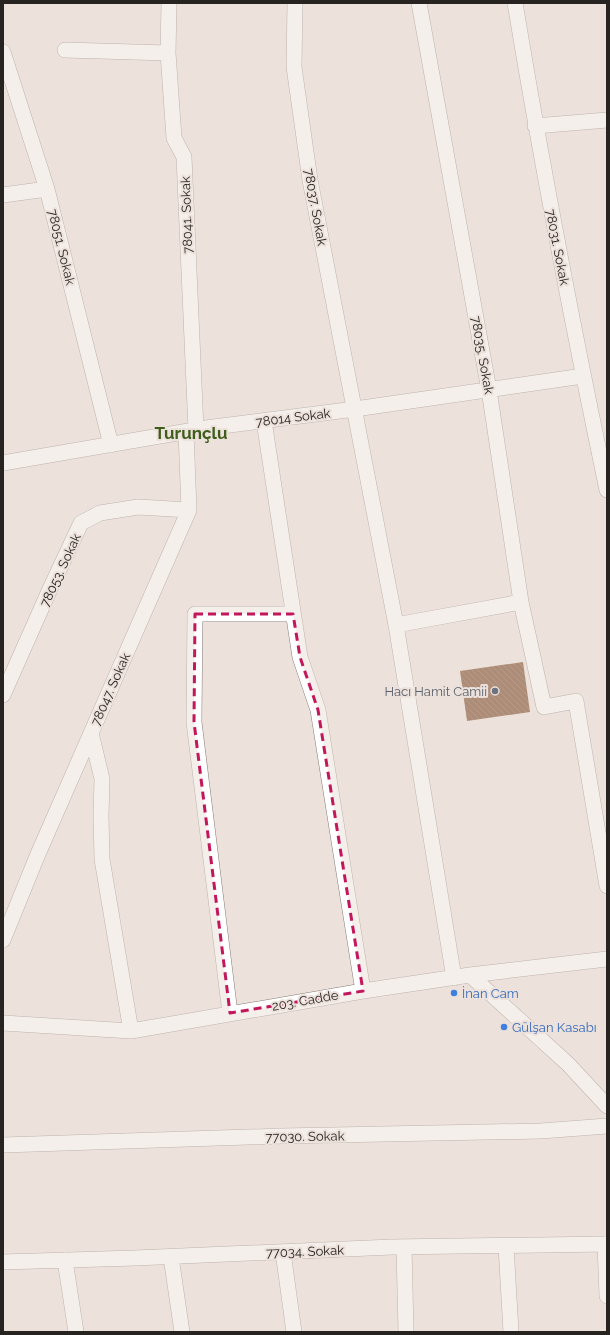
<svg xmlns="http://www.w3.org/2000/svg" width="610" height="1335" font-family="Raleway,sans-serif">
	<defs>
		<pattern id="building-back-hatch" width="6" height="6" patternUnits="userSpaceOnUse"><rect width="6" height="6" fill="#602600"/><path d="M-1 5l2 2M0 0l6 6M5-1l2 2" fill="none" stroke="#734426"/></pattern>
	</defs>
	<rect width="100%" height="100%" fill="#ece1db"/>
	<path fill="url(#building-back-hatch)" d="M523,662L530,712L467,721L460,671Z"/>
	<g fill="none" stroke-linecap="round" stroke-linejoin="round">
		<defs>
			<path id="minor" d="M169,3L168,53L174,138L184,157L196,430
				M295,3L294,67L310,180L396,625L454,978
				M419,3L489,390L521,602L544,707L576,701L607,886
				M515,3C542,166 573,328 607,490
				M65,50L168,53
				M3,52L47,189L111,445
				M535,126L607,120
				M3,195L47,189
				M264,421L300,657L318,710L363,991
				M3,463L206,428L355,409L583,376
				M396,625L521,602
				M3,695L50,589L81,523L100,513L138,507L189,510
				M91,733L102,779L101,816L102,859L131,1031
				M3,940L38,854L189,510L186,432
				M470,975L568,1064L607,1106
				M230,1013L194,722L195,614H293
				M3,1023L131,1031L363,991L470,975L607,959
				M3,1145L282,1136L541,1131L607,1126
				M605,1244L607,1296
				M506,1246L511,1332
				M404,1247L406,1332
				M283,1252L294,1332
				M171,1257L182,1332
				M65,1260L76,1332
				M3,1262L135,1258L392,1247L607,1244"/>
		</defs>
		<use href="#minor" stroke="#857b76" stroke-width="16"/>
		<use href="#minor" stroke="#fff" stroke-width="15"/>
	</g>
	<path d="M0 0H610V1335H0ZM195,614H293L300,657L318,710L363,991L230,1013L194,722Z" fill="#ece1db" fill-opacity=".55" fill-rule="evenodd"/>
	<path fill="none" stroke="#c2185b" stroke-width="3" stroke-dasharray="8 5" stroke-linejoin="round" d="M195,614H293L300,657L318,710L363,991L230,1013L194,722Z"/>
	<circle fill="#6b7280" stroke="#ece1db" stroke-width="1.5" cx="495" cy="691" r="4"/>
	<g fill="#3f7fe0" stroke="#ece1db" stroke-width="1.5">
		<circle cx="454" cy="993" r="4"/>
		<circle cx="504" cy="1027" r="4"/>
	</g>
	<g text-anchor="middle" stroke-width="4" stroke-linejoin="round" paint-order="stroke">
		<g font-size="13" fill="#272321" stroke="#ece1db">
			<text transform="translate(316 207) rotate(80)" y="5">78037. Sokak</text>
			<text transform="translate(186 215) rotate(-92)" y="5">78041. Sokak</text>
			<text transform="translate(62 247) rotate(76)" y="5">78051. Sokak</text>
			<text transform="translate(558 247) rotate(79)" y="5">78031. Sokak</text>
			<text transform="translate(483 355) rotate(80)" y="5">78035. Sokak</text>
			<text transform="translate(293 417) rotate(-7)" y="5">78014 Sokak</text>
			<text transform="translate(60 570) rotate(-65)" y="5">78053. Sokak</text>
			<text transform="translate(110 689) rotate(-66)" y="5">78047. Sokak</text>
			<text transform="translate(305 1000) rotate(-10)" y="5">203. Cadde</text>
			<text transform="translate(305 1136) rotate(-1)" y="5">77030. Sokak</text>
			<text transform="translate(305 1251) rotate(-2)" y="5">77034. Sokak</text>
		</g>
		<g font-size="13" fill="#5b616d" stroke="#ece1db" text-anchor="end">
			<text x="487" y="696">Hacı Hamit Camii</text>
		</g>
		<g font-size="13" fill="#366cbe" stroke="#ece1db" text-anchor="start">
			<text x="462" y="998">İnan Cam</text>
			<text x="512" y="1032">Gülşan Kasabı</text>
		</g>
		<g font-size="17" font-weight="bold" fill="#3f5d1a" stroke="#ece1db">
			<text x="191" y="439">Turunçlu</text>
		</g>
	</g>
	<rect width="610" height="1335" fill="none" stroke="#272321" stroke-width="8"/>
</svg>
